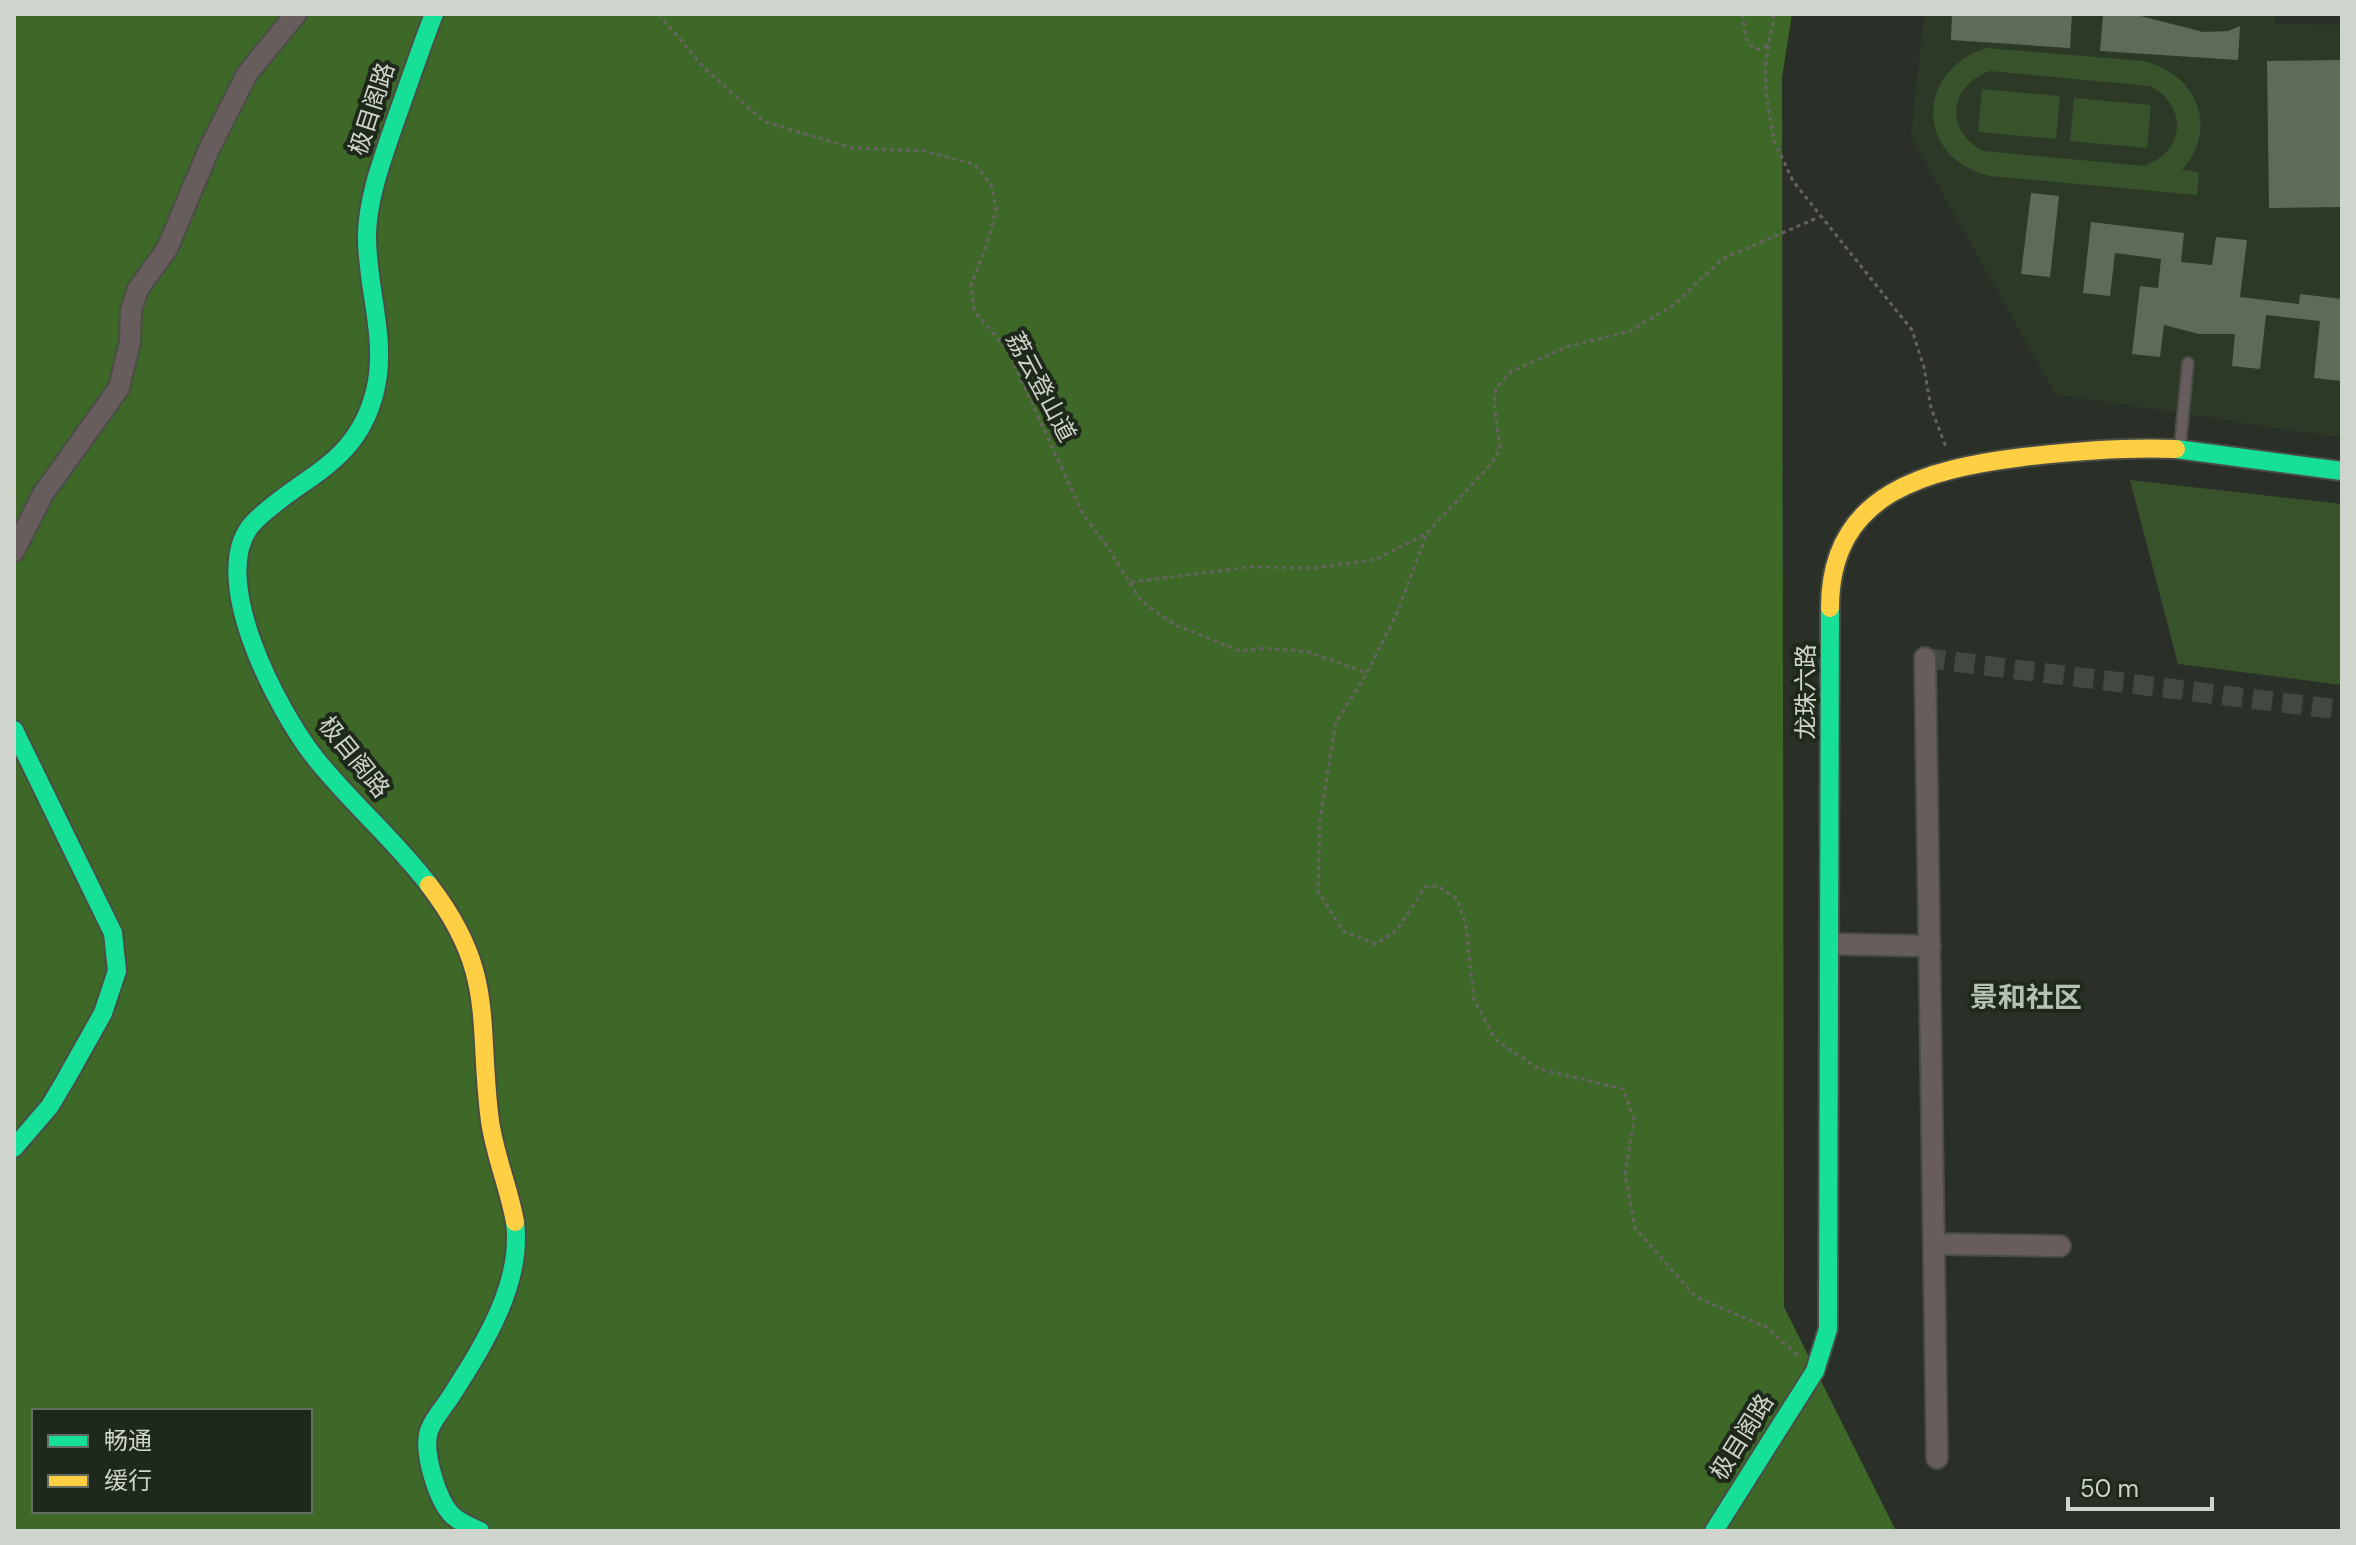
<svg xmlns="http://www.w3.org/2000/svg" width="2356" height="1545" font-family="'DM Sans','Noto Sans SC',sans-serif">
	<rect width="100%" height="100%" fill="#2a3028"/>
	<path fill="#2c3927" d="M1924,14H2275V24L2342,25V438L2055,394L1911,137Z"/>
	<path fill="#38532c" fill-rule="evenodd" d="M1986,48L2143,61C2196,73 2220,127 2182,170L2199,172L2197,195L1990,176C1916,159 1914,72 1986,48ZM1990,71L2150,86C2189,106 2185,152 2144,166L1983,151C1944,131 1949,85 1990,71Z
		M1982,89L2060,96L2056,139L1978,132Z
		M2074,98L2151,105L2147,148L2070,141Z
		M2130,480L2342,504V685L2178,664Z"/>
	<path fill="#3d6828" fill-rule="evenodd" d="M14,14H1792L1782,77L1784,1307L1896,1531H14ZM34,1411H310V1511H34Z"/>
	<path fill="#5e6b58" d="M1952,14H2072L2070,48L1951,40Z
		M2103,14H2133L2203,32L2228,31L2240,26L2238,60L2100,51Z
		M2342,60V207L2269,208L2267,61Z
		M2031,193L2059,196L2050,277L2021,274Z
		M2091,222L2184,233L2181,262L2212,265L2216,237L2247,240L2240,297L2299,304L2300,294L2342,299V381L2314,378L2320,321L2266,315L2260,369L2232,366L2235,334H2199L2164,325L2160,357L2132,354L2140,286L2158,288L2161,259L2115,253L2110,296L2083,293Z"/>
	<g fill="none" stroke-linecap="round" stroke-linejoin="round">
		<path stroke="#434941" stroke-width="20" stroke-dasharray="20 10" stroke-linecap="butt" d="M1925,658L2342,710"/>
		<defs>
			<path id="lane" d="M2180,447L2188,363"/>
			<path id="street" d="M14,551L43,494L119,388L130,342L131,310L138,289L167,249L209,149L247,74L296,14
				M1925,658L1937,1458
				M1830,944L1930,946
				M1934,1244L2060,1246"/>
			<path id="fast" d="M2176,449L2342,471
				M14,730L113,933L117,971L103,1013L66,1079L50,1106L14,1148
				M429,885C395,840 351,803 316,759C279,713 203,572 255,521C302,475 357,465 375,391C388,339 366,286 367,234C368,196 383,158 395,122C408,86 420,50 434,14
				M480,1531C471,1527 461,1523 453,1516C438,1502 424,1456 428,1435C430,1422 446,1405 453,1393C484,1344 523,1283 515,1222
				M1714,1531L1815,1371L1828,1329L1830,608"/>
			<path id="slow" d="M1830,608C1830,491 1929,469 2023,457C2074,451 2125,447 2176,449
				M429,885C497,973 477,1022 490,1121C495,1156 509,1188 515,1222"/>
		</defs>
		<use href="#lane" stroke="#494d46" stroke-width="14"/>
		<use href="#street" stroke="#494d46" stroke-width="24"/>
		<use href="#fast" stroke="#494d46" stroke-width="22"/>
		<use href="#slow" stroke="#494d46" stroke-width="22"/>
		<path stroke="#686360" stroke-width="3" stroke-dasharray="4 4" stroke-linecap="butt" d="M659,14L704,68L765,122L853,148L924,151L974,164L991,184L996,209L988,241L971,285L974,311L1007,349L1083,514L1109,549L1141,601L1175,625L1240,651L1267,648L1308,652L1367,673
			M1742,14L1746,38L1754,49H1761L1769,44
			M1774,14L1765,68L1766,93L1774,141L1793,181L1912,330L1924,367L1931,408L1946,447
			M1131,582L1249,567L1316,568L1377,559L1427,533
			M1797,1355L1766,1327L1696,1297L1635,1228L1625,1175L1634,1119L1623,1089L1539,1069L1495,1039L1474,1000L1466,925L1457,899L1438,886L1425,887L1397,930L1376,944L1343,931L1318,891L1320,819L1336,722L1367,673L1398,611L1427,533L1491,464L1500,449L1494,403L1496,388L1512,371L1569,346L1630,331L1674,305L1722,259L1819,217"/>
		<use href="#lane" stroke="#685d5d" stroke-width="10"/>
		<use href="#street" stroke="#685d5d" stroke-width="20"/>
		<use href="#fast" stroke="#16e098" stroke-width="18"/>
		<use href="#slow" stroke="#ffcf43" stroke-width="18"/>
	</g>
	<g text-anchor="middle" stroke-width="8" stroke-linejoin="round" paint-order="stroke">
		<g font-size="24" fill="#cfd5cc" stroke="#1f291b">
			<text transform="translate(372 109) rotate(-72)" y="8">极目阁路</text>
			<text transform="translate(1041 387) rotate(62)" y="8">荔云登山道</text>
			<text transform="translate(1806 692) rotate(-90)" y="8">龙珠六路</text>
			<text transform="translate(354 757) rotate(51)" y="8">极目阁路</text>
			<text transform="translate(1742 1437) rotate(-58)" y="8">极目阁路</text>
		</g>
		<g font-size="28" font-weight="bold" fill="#b6c2b1" stroke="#1f291b">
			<text x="2026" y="1007">景和社区</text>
		</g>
	</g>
	<rect width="2356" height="1545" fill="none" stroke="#cfd5cc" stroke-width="32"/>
	<rect x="32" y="1409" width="280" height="104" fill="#1f291b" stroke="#656e62" stroke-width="2"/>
	<rect x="48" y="1435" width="40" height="12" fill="#16e098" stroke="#656e62" stroke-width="2"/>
	<text x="104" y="1449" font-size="24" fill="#cfd5cc">畅通</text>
	<rect x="48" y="1475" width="40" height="12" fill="#ffcf43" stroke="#656e62" stroke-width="2"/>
	<text x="104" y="1489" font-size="24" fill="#cfd5cc">缓行</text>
	<path d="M2068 1497v12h144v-12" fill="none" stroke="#cfd5cc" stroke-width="4"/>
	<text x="2080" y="1497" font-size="24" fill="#cfd5cc" stroke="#1f291b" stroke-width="6" paint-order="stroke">50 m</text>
</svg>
